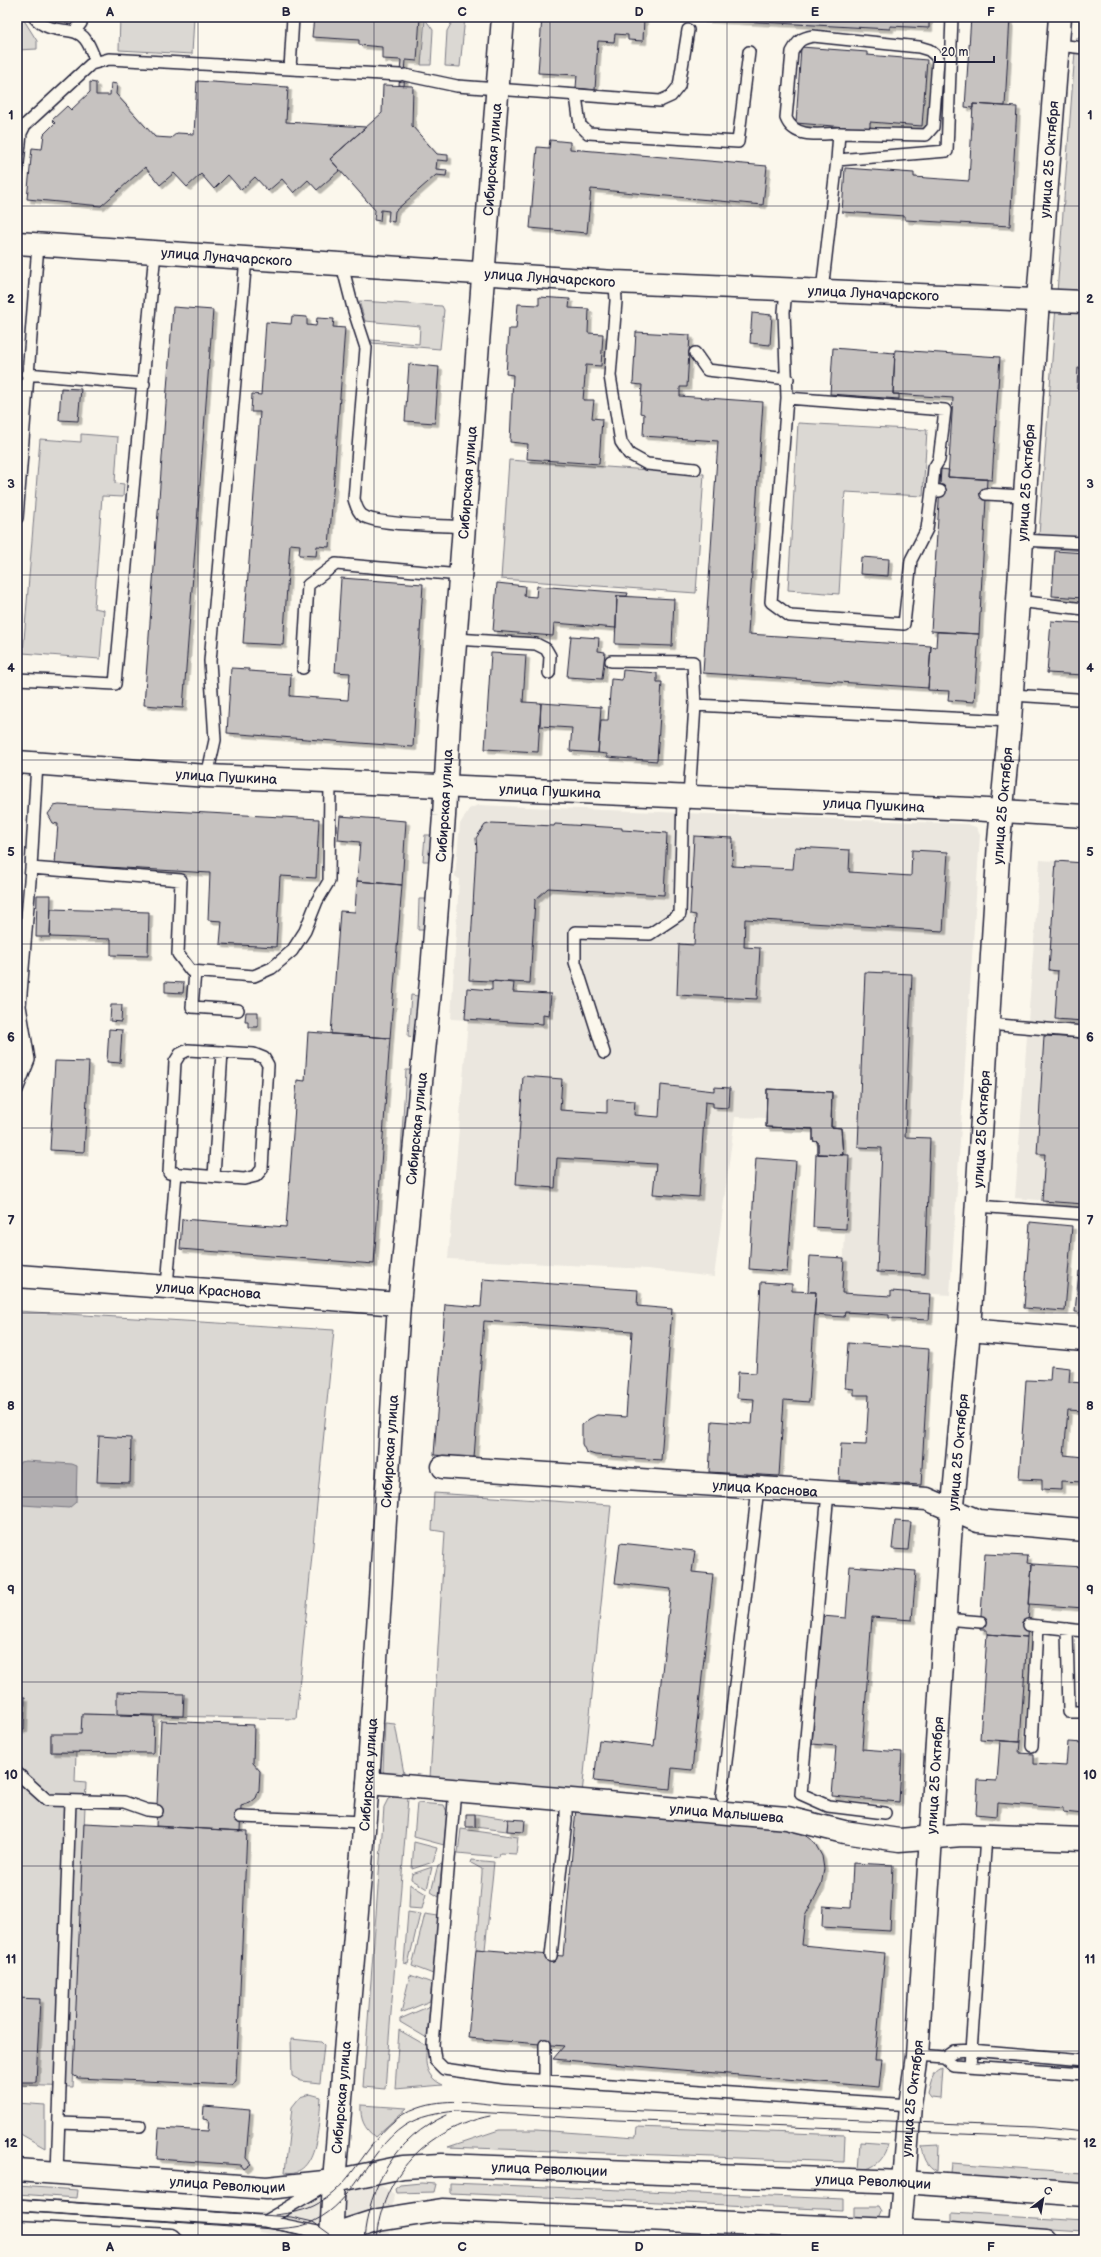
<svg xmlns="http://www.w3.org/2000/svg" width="1101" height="2257" font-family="'Balsamiq Sans',sans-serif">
	<defs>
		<filter id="shadow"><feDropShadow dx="3.5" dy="3.5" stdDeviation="0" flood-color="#0004"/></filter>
	</defs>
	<rect width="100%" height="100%" fill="#fbf7ec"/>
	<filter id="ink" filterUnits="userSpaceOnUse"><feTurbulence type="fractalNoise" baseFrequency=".025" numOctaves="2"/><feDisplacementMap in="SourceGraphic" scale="8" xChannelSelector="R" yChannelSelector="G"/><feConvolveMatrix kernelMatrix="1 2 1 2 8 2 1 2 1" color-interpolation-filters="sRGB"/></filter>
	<g filter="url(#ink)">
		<path fill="#ebe7df" d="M478,805L967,824L976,827L980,835L950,1295L891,1291V1296L842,1293L849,1155L818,1154V1142L813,1141V1129L766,1127V1118L735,1117L714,1277L648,1269L448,1259L468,1020L451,1019L459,879L455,876L460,824L469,809Z
			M1040,860L1084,863V1204L1015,1198Z
			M346,2163L394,2194L388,2240H302L259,2232L262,2212L318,2195Z"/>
		<path fill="#dbd8d3" stroke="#7e7d87" d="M17,17H22L37,41V49L17,50Z
			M120,17H194L192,54L119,50Z
			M452,17H465L460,67L445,66L447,31L451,24Z
			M425,19L433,30L431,65H421Z
			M1076,38H1084V551L1038,548Z
			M359,301L442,306L444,310L440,349L372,343L371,340L419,344L420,326L365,321Z
			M798,423L927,430L923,496L845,492L839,594L788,590Z
			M81,434L118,437L115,483L124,484L123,497L102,496L94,608L104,610L100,659L23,653L40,439L81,442Z
			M509,460L704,474L696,593L501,579Z
			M425,835H432L430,861H423Z
			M419,899H426L424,930H418Z
			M411,995L418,996L414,1037L408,1036Z
			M406,1070H412L394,1261Z
			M17,1311L334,1330L296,1719L83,1714L81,1734L51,1735V1752H76L75,1782L86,1783L73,2087L17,2085Z
			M434,1493L611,1505L582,1794L430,1778L445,1532L432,1530Z
			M385,1723L395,1724L405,1779L386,1775L383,1771Z
			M396,1796L408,1798L385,2089L363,2087L384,1807L388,1799Z
			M417,1803L444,1805L447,1812L444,1845L414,1837Z
			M475,1814L508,1819L507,1831L475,1827Z
			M461,1829L518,1837L516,1854L500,1853L499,1857L458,1853Z
			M414,1842L437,1848L433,1862L412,1869Z
			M472,1860L494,1862L485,1950L476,1949L482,1873V1869L471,1863Z
			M442,1864L439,1897L431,1892L438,1865Z
			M432,1867L427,1889L411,1879L412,1874Z
			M410,1884L426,1894L422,1909L409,1908Z
			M408,1912L420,1914L408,1964L404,1963Z
			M425,1914L438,1916L433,1974L412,1966Z
			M410,1975L432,1983L430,2001L401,2013Z
			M430,2006L427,2038L400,2022V2019Z
			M399,2030L427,2046C424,2064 426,2077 443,2085L395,2089Z
			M291,2039L321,2042L324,2045L320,2083L301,2081L292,2076Z
			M942,2068L940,2098L931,2097L928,2093C931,2083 931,2073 942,2068Z
			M310,2094L321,2097C319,2118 319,2179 285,2172L292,2107L300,2097Z
			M17,2103L45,2105V2148L17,2132Z
			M361,2105L407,2108L375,2137C364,2128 360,2119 361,2105Z
			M637,2127L845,2135L844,2162L448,2147L499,2130H536L636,2137Z
			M860,2142L888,2144C884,2160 876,2168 858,2171Z
			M938,2145L937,2171C927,2167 923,2156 922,2146Z
			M951,2163L1084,2173V2184L950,2174Z
			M421,2183L436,2184L434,2192L396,2193L395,2189L400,2185Z
			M450,2183L843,2199V2210L450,2193Z
			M17,2186L78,2190L77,2198L17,2194Z
			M855,2207H879L882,2212L879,2219L855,2217Z
			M953,2212L1084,2220V2231L953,2223Z"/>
		<path fill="#b1aeb0" stroke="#787681" d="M26,1461L72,1464L77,1466L76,1502L69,1508L22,1505L17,1503L18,1466L20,1462Z"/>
		<path fill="#c6c2c0" stroke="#22223b" filter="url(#shadow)" d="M314,17H420L417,61L406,60L404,86L399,85L401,60L382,59V47L359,45V40L312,37Z
			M542,17H644L643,41L628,40V35L615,34L614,42L598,41L595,90L576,88L577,75L538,73Z
			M702,17H929V28L890,26V29L701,19Z
			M971,17H1010L1005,106L973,104V108L965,107Z
			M801,47L867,52V55L927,60L922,126L870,122V129L796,123Z
			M197,81L288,87L286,122L366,127L330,159L340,170L317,190L308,180L294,193L282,179L268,191L255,177L241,190L228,175L214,189L201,174L187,187L174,173L160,185L145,167L101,206L27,199L32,148L42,149L44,134L55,123L52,120L67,106L71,110L90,92V82L96,83V95H110L111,83L117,84L116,94L155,137L171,138L177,133L194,134Z
			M383,85L413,86L412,126L437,154L448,155V161L437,160L436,169L447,170L446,176L436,175L395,211L394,222L388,221L389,211L381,210L380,221L374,220L375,210L330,159L382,113Z
			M973,104L1017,107L1010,226L905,220V216L842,212L845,168L914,173V177L969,181Z
			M550,140L570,142V149L767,166L763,205L591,189L587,233L530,228L537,147L549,148Z
			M539,297L570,299L569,308L589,309L588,333L603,334L601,366L586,365L583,400H594L592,418L602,419L599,464L527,459L528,444L510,442L513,375L506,374L509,329H516L518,304L539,305Z
			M173,307L213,310L183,708L144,705Z
			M752,313L772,315L770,345L750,343Z
			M292,316L307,317V325L316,326L317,318L334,319L333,327L345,328L329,547L317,546L316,556L299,555L300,545L290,544L283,645L243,643L260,412H251L252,394L261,395L266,322L291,324Z
			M636,332L690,335L687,387H680V396L763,402L748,634L931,646L928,688L703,673L718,441L643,436L644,414L640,413L642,385L633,384Z
			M833,348L895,353L893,394H899V399L830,394Z
			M895,350L1000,357L992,480L948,477L953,398L893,394Z
			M409,364L439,367L435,423L405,421Z
			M1078,368H1084V390L1077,389Z
			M61,388L81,389L78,421L59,420Z
			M941,469L949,470L948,477L987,479L979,634L931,631Z
			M1055,551L1084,553V598L1052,596Z
			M861,557L889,559L888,576L860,574Z
			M341,578L423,584L413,747L227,733L231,668L249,669V671L291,674L290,696L348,700L350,673L335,672Z
			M497,583L525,586L524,596L536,597L537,586L628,593L627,596H617L616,628L554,623L553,636L493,631Z
			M617,596L674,599L672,646L615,644Z
			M1051,621L1084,623V675L1047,673Z
			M937,632L979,634L974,702L948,700L949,691L928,690L931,646L936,647Z
			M571,636L599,638L598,651L605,652L602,679L567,677Z
			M491,653L526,655L523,702L541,703L538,752L485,749Z
			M623,670L657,673V682H662L657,761L607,757V754L598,753L601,720H608L611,679L622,680Z
			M541,703L601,707L598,753L570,751L572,728L540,726Z
			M59,805L319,819L316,878L280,876L276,947L220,944L222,921L208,920L210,873L55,864L58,824L53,823L48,814L54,806Z
			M340,816L406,821L402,885L357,881L360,842L338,840Z
			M492,823L554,826L555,824L622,828V830L667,833L664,895L548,888L535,900L530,983L469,980L476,851L477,852L476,838L485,825Z
			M694,836L733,838L732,866L793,869L795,847L850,850L849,872L911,876L912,850L948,852L943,931L745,919L744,947L760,948L757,999L677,995L679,944L694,945L696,915L690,914Z
			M1056,861L1084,863V1021L1055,1019L1058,971L1049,970Z
			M357,881L402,885L390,1038L331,1034L340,911L355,912Z
			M37,895H51L50,937H36Z
			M51,909L149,912L148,956L111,955V939L50,937Z
			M865,972L912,974L905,1137L930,1138L925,1274L877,1272L882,1148L858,1147Z
			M492,981L514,983L513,992L551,994L549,1015L543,1014V1024L465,1019L467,988L492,990Z
			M165,982L184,983L183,993L165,992Z
			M111,1005H122L121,1022L110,1021Z
			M246,1012H258V1027H248V1021H245Z
			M109,1029L122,1030L120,1063L107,1062Z
			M308,1032L390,1038L374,1264L180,1249L182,1219L286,1227L297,1080L305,1081Z
			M1044,1036L1084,1038V1204L1042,1201L1045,1154H1037Z
			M55,1061L89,1062L84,1152L50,1150Z
			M523,1076L562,1079L560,1110L607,1113V1099L635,1101L634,1115L659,1117L661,1085L714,1091V1087L730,1088L729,1108L713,1107V1103L705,1102L699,1197L653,1194L656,1164L557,1158L555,1188L516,1185Z
			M767,1089L832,1092L831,1127L841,1128L843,1155L818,1154V1142L813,1141V1129L766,1127Z
			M767,1089L832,1092L831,1127L841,1128L843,1155L818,1154V1142L813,1141V1129L766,1127Z
			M816,1154L849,1155L846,1229L813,1227Z
			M756,1158L796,1161L787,1272L749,1269Z
			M1030,1222L1072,1226L1065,1311L1024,1308Z
			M810,1256L844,1258L842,1293L891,1296V1291L931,1294L929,1320L889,1318V1315L845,1312L844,1317L814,1315L816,1292H808Z
			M1079,1271L1084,1272V1313L1075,1312Z
			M483,1279L638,1290L637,1306L672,1309L661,1460L595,1455L586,1452L582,1444V1425L589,1419L597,1415L626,1417L632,1331L484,1321L474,1458L434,1455L445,1304L481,1307Z
			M761,1282L792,1284V1291L816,1292L809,1402L784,1400L779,1476L709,1472L712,1421L752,1424L754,1399L737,1398L738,1372L756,1373Z
			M848,1343L929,1349L921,1485L839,1480L841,1444L866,1445L869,1395H854V1389L845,1388Z
			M1051,1366L1070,1368L1069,1382L1084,1383V1411L1068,1410L1064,1455L1084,1457V1482L1061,1481V1490L1042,1489V1480L1019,1479L1026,1380L1050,1381Z
			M99,1436L131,1438L130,1483L97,1482Z
			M895,1521L911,1522L908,1550L892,1549Z
			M620,1543L695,1551L692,1572L713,1574L692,1770L672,1768L670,1789L594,1781L599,1740L654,1746L671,1589L615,1583Z
			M985,1554L1028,1556L1027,1563L1032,1564L1027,1637L987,1634V1630H980Z
			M1032,1564L1084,1567V1608L1029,1604Z
			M850,1566L916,1571L912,1620L872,1617L862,1749L902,1752L899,1802L832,1796L836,1746L812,1744L822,1616L846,1618Z
			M987,1634L1027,1637L1020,1742L980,1739Z
			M117,1692L184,1694L183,1716L117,1714Z
			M17,1697H25L24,1729H17Z
			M82,1714L154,1716L153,1753L51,1752V1734H81Z
			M161,1721L254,1725L253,1763L260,1771L259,1790L256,1798L250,1803L241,1806L240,1831L156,1826Z
			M1000,1741L1020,1742L1019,1753L1034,1754V1764L1066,1766L1068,1742L1084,1743V1814L1063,1812V1808L997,1803L996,1816L976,1814L978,1780L997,1781Z
			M576,1808L795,1828L814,1842L822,1856L824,1869L821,1886L805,1916L802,1945L885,1953L875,2060H882L879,2087L553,2059L564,2046L468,2038L476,1949L563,1956Z
			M466,1814H475V1827H466Z
			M508,1819L525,1820L524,1832L507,1831Z
			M84,1823L247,1831L236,2081L231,2085L78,2078L73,2075Z
			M853,1863L893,1865L890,1931L822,1927L823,1906L851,1908Z
			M17,1998L40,1999L36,2082H17Z
			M204,2106L250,2110L246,2158L251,2164L244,2169L241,2165L157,2159L159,2128L208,2131L209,2120L203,2119Z"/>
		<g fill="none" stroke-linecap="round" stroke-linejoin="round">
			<defs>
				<path id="service" d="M34,17C51,37 74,24 85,39C90,45 93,55 96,62
					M75,31L81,23L82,17
					M1058,45L1084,48
					M290,69L293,17
					M405,75L457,86L660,101L671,96L679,86L688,30
					M576,96L580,125L588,133L738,142L749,52
					M837,160L839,133L926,135L933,127L938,60L935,55L929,50L919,47L813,36C801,38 798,41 792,52L786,118C794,139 820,134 839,133
					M17,173L21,133L25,125L91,64L109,59L400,75
					M342,265L353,308L366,348L354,499C356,505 357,511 362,515C375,526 444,525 464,527
					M615,282L616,301L610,376L621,442L629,454L647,464L695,469
					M786,289L784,312L787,398L945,410L939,460L934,468L932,490L940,491
					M822,291L837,160L947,151L952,17
					M695,353L707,370L788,379
					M27,374L144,384
					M787,398L771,602L790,616L904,624L911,560L927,529L932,490
					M986,494L1025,496
					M17,518L38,245
					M1021,540L1084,543
					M1018,601L1084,609
					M456,639L536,644L546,649L550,656L549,673
					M611,661L693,662L695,705
					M303,668L308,585L336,564L460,575
					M17,679L115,684L155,252
					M1012,695L1076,699
					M37,763L31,868L181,880L178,954L191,971L254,976L272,968L292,951L305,931L317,901L329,881L330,781
					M207,776L215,740L210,661L246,258
					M689,797L695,705L1010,721
					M195,972L192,1007L238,1010
					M988,1024L1084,1032
					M188,1050L254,1054L264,1058L268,1065L262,1169L256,1176L244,1179L169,1173L175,1062L180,1054Z
					M604,1053L575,962V932L650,934L680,914L683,797
					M17,1090L29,1060L20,1006L31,868
					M214,1176L222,1052
					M977,1206L1084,1214
					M167,1287L176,1173
					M828,1492L801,1794L828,1806L885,1813
					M945,1619L981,1622
					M1028,1625L1084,1631
					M1067,1629L1069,1712H1084
					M1032,1746L1038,1626
					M17,1773L47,1800L124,1802L147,1810L157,1811
					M455,1790L433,2045L435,2060L444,2069L506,2078L910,2105
					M722,1796L758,1488
					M240,1817L364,1822
					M551,1956L566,1821V1801
					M917,2056L944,2058L954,2051L971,2050L1084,2060
					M944,2058L953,2065L1084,2074
					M970,2066L986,1836
					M545,2080V2045
					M60,2123L140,2126
					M57,2173L70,1801
					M17,2205L265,2221L327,2234
					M265,2221L323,2187"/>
				<g id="minor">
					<path id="s1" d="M17,1276L399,1304"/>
					<path d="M969,1330L1084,1340"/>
					<path id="s2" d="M443,1467L927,1499L978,1521L1084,1530"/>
					<path id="s3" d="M368,1783L787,1818L844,1832L899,1840L962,1835L1084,1839"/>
					<path d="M899,2240L904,2182"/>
				</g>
				<g id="tertiary">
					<path id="s4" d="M904,2182L910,2105L917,2056L950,1538L969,1330L999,841L1010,721L1038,300L1060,17"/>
				</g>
				<g id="secondary">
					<path id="s5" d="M17,762L207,776L971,809L1084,816"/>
					<path id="s6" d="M17,2170L267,2188L334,2181L403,2167L442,2165L904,2182L1084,2195"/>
					<path d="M17,2232L171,2240"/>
					<path d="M319,2239L378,2220L442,2210L939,2232L1046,2240"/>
					<path id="s7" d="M331,2240L334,2181L368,1783L399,1304L432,971L444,816L449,722L503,17"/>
				</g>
				<g id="primary">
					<path id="s8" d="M17,243L615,282L1084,302"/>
				</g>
			</defs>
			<use href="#service" stroke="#22223b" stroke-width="14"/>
			<use href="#minor" stroke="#22223b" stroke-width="25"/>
			<use href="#tertiary" stroke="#22223b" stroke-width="25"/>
			<use href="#secondary" stroke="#22223b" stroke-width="25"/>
			<use href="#primary" stroke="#22223b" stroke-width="25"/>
			<use href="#service" stroke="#fbf7ec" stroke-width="11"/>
			<use href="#minor" stroke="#fbf7ec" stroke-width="22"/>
			<use href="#tertiary" stroke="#fbf7ec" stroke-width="22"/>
			<use href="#secondary" stroke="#fbf7ec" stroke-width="22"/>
			<use href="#primary" stroke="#fbf7ec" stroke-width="22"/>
			<path stroke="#22223b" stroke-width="1" d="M17,2199L291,2217L313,2222L338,2240
				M17,2211L273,2229L304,2235L316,2240
				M275,2215C291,2213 306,2211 319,2203C360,2180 372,2122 419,2107C445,2098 471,2102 498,2105L1035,2127L1084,2132
				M273,2229C286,2228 302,2228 314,2221C356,2201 367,2151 404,2126C419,2116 439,2113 456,2111L617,2120L1035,2137L1084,2141
				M364,2240C369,2185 395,2138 447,2115
				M376,2240C382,2175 426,2129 490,2116"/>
		</g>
	</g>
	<path fill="none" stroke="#22223b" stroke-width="1" stroke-opacity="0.55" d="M198,17V2240M374,17V2240M550,17V2240M727,17V2240M903,17V2240M17,206H1084M17,391H1084M17,575H1084M17,760H1084M17,944H1084M17,1128H1084M17,1313H1084M17,1497H1084M17,1682H1084M17,1866H1084M17,2051H1084"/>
	<g text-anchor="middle" stroke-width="3" stroke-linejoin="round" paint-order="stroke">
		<g font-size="14" fill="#22223b" stroke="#fbf7ec">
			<text dy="5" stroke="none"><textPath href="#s4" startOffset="2028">улица 25 Октября</textPath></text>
			<text dy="5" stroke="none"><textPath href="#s7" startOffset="2087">Сибирская улица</textPath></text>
			<text dy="5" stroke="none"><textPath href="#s8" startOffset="210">улица Луначарского</textPath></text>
			<text dy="5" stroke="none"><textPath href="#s8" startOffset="534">улица Луначарского</textPath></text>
			<text dy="5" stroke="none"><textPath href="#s8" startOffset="858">улица Луначарского</textPath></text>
			<text dy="5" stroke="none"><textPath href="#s4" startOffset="1704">улица 25 Октября</textPath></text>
			<text dy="5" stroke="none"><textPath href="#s7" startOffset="1763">Сибирская улица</textPath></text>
			<text dy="5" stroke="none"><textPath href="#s5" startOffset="210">улица Пушкина</textPath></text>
			<text dy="5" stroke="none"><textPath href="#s5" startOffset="534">улица Пушкина</textPath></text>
			<text dy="5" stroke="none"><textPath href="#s5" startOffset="858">улица Пушкина</textPath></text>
			<text dy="5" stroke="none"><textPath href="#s4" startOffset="1380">улица 25 Октября</textPath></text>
			<text dy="5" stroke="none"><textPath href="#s7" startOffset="1439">Сибирская улица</textPath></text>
			<text dy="5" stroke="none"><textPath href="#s7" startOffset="1115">Сибирская улица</textPath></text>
			<text dy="5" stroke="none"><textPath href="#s4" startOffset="1056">улица 25 Октября</textPath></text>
			<text dy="5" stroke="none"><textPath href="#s1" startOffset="192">улица Краснова</textPath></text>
			<text dy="5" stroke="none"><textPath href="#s7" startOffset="791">Сибирская улица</textPath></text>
			<text dy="5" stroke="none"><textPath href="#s4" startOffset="732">улица 25 Октября</textPath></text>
			<text dy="5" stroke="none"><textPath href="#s2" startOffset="323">улица Краснова</textPath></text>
			<text dy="5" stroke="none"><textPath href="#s7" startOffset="467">Сибирская улица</textPath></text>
			<text dy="5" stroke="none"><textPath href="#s4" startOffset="408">улица 25 Октября</textPath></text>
			<text dy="5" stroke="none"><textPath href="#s3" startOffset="360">улица Малышева</textPath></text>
			<text dy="5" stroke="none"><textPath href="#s7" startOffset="143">Сибирская улица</textPath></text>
			<text dy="5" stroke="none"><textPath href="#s4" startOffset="84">улица 25 Октября</textPath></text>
			<text dy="5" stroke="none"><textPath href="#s6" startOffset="535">улица Революции</textPath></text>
			<text dy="5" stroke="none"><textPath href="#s6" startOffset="859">улица Революции</textPath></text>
			<text dy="5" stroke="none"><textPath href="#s6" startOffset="211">улица Революции</textPath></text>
		</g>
	</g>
	<rect width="1101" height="2257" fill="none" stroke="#fbf7ec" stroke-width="44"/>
	<g transform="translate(1043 2199) rotate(31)" stroke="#fbf7ec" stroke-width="3" paint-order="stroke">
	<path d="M0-3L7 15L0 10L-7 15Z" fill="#22223b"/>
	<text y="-6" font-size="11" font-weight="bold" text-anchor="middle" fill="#22223b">С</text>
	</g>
	<path d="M935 56v6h59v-6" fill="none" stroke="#22223b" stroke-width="2"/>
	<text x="941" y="56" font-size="12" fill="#22223b" stroke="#fbf7ec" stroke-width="3" paint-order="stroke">20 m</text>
	<rect x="22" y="22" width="1057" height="2213" fill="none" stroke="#22223b" stroke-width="1.5"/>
	<g font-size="13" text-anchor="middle" font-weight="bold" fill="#22223b">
		<text x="110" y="16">A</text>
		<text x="286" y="16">B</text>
		<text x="462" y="16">C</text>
		<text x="639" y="16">D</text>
		<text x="815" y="16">E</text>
		<text x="991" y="16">F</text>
		<text x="11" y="119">1</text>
		<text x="1090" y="119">1</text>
		<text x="11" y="303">2</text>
		<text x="1090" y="303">2</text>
		<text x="11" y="488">3</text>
		<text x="1090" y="488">3</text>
		<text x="11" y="672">4</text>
		<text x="1090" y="672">4</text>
		<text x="11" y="856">5</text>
		<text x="1090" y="856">5</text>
		<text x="11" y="1041">6</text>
		<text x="1090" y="1041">6</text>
		<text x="11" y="1225">7</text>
		<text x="1090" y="1225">7</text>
		<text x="11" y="1410">8</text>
		<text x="1090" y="1410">8</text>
		<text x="11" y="1594">9</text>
		<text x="1090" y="1594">9</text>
		<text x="11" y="1779">10</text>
		<text x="1090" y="1779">10</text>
		<text x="11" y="1963">11</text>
		<text x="1090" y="1963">11</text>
		<text x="11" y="2147">12</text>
		<text x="1090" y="2147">12</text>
		<text x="110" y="2251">A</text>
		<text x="286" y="2251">B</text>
		<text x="462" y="2251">C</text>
		<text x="639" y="2251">D</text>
		<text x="815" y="2251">E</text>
		<text x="991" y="2251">F</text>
	</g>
</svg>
